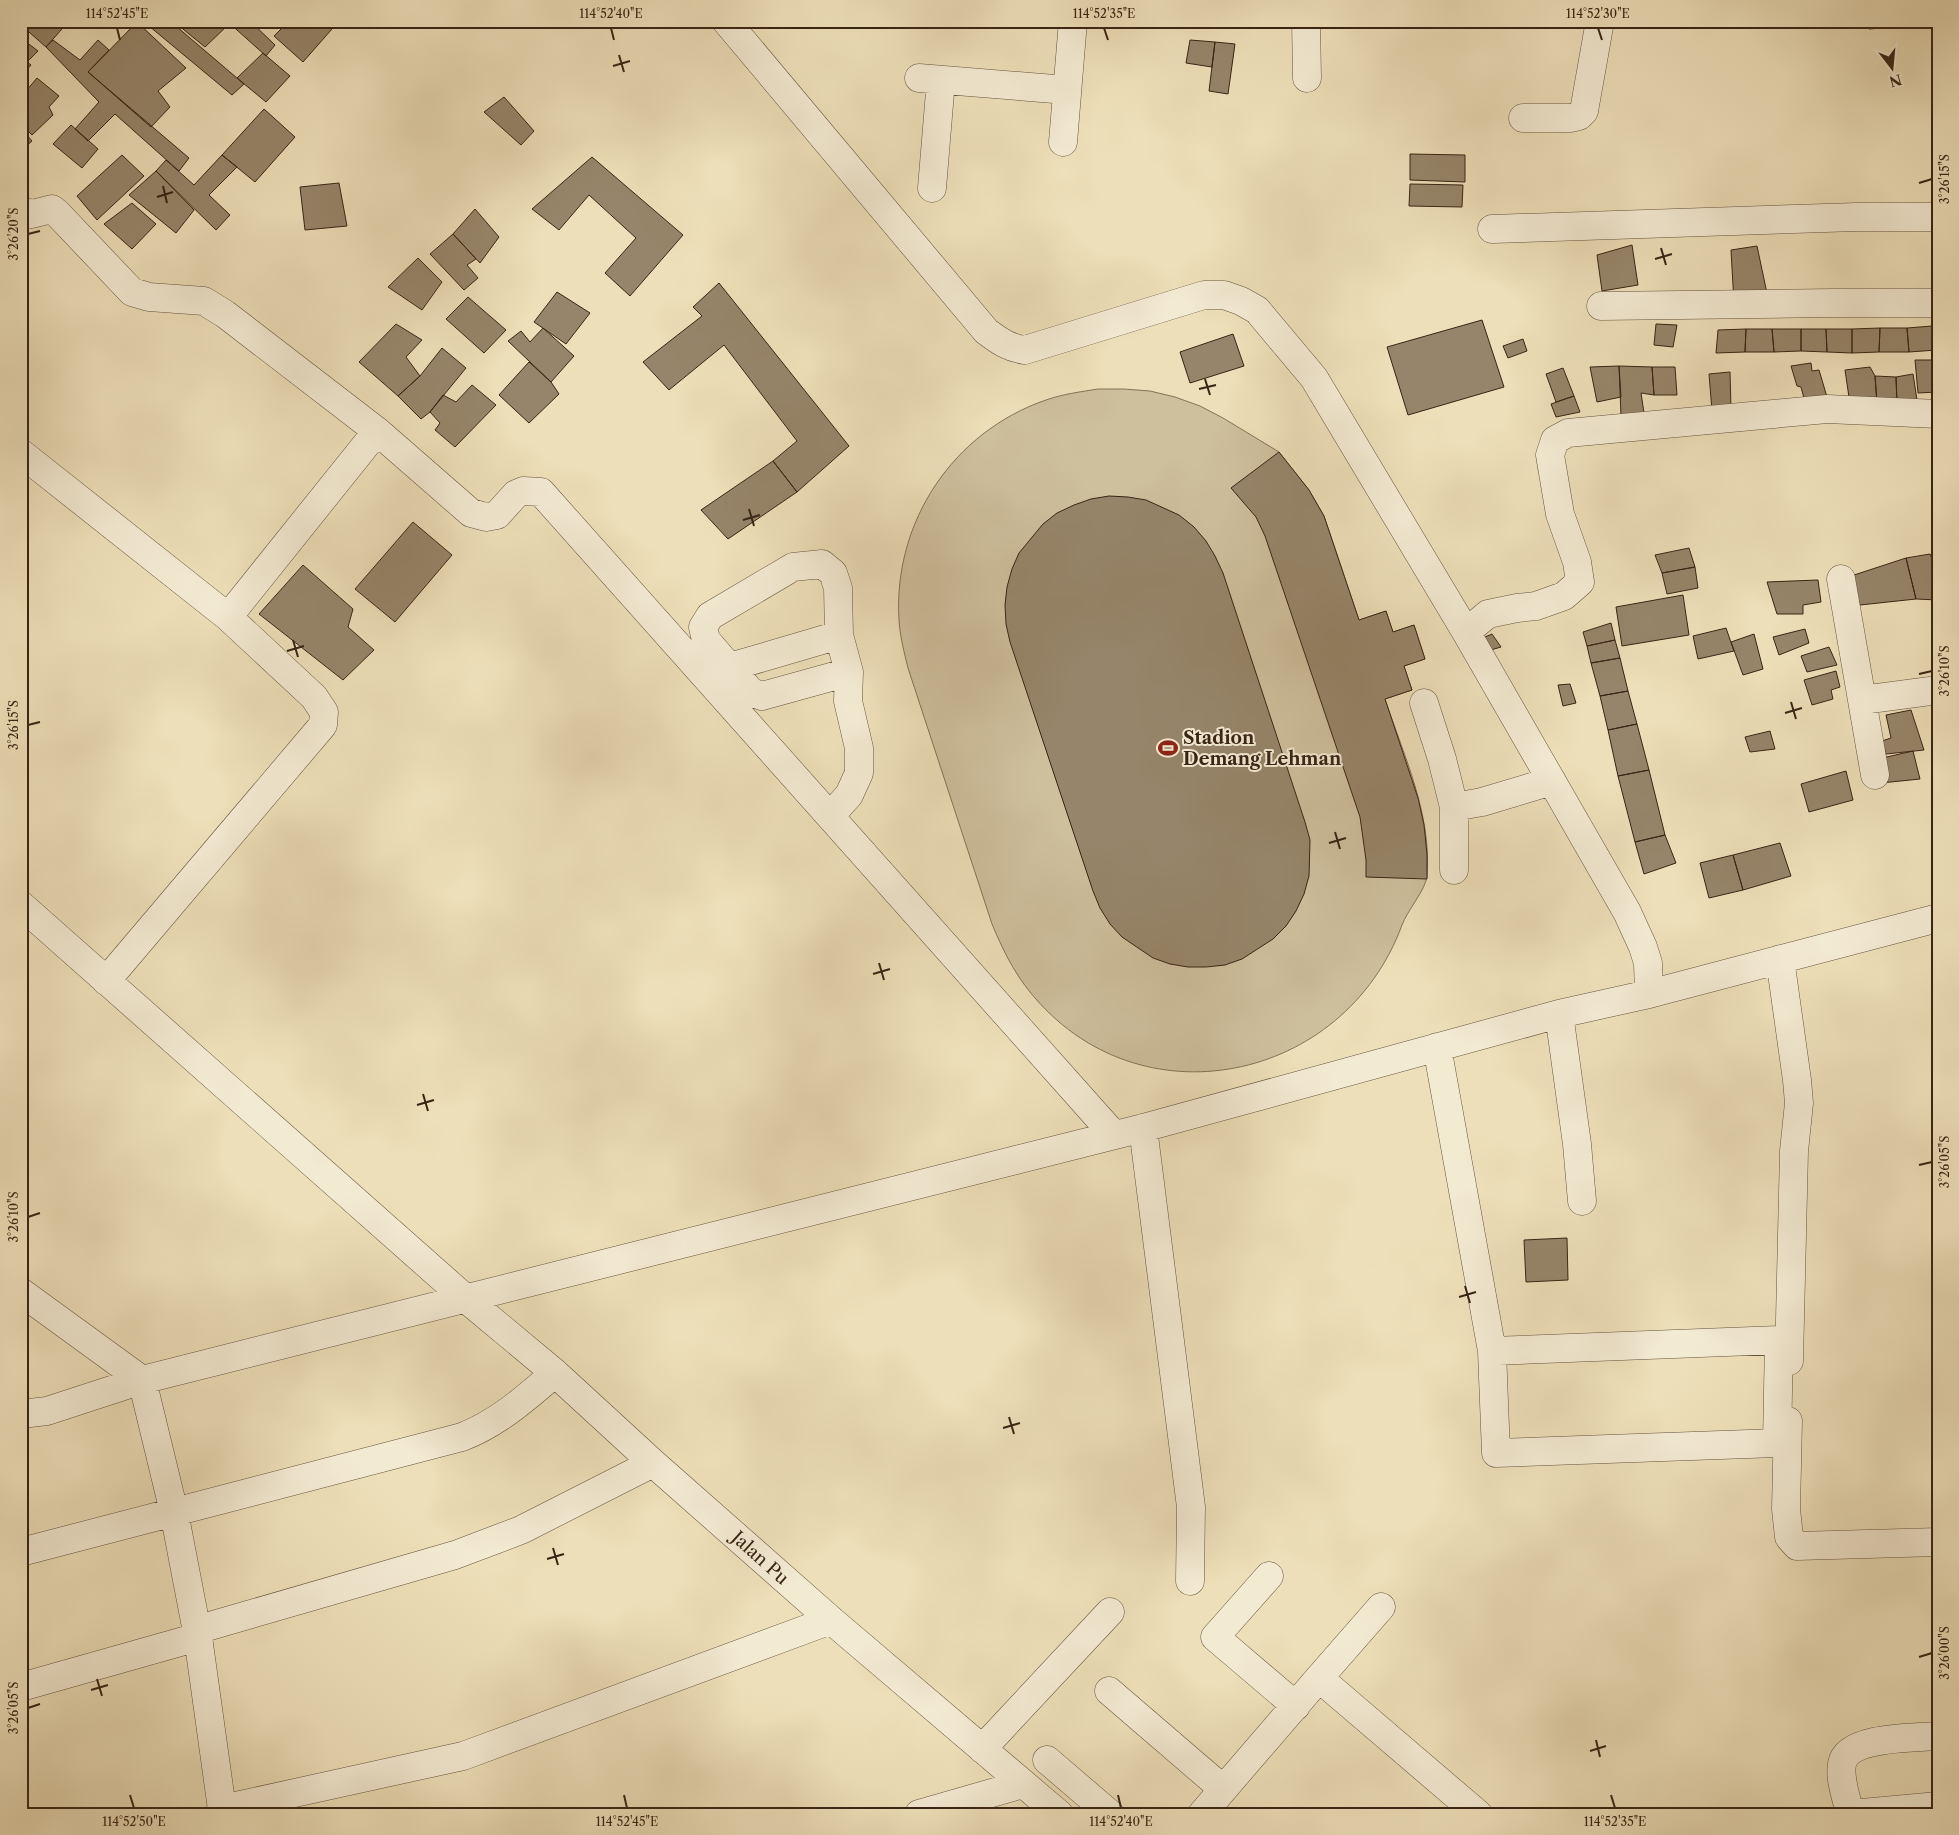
<svg xmlns="http://www.w3.org/2000/svg" width="1959" height="1835" font-family="'Libre Caslon Text',serif">
	<rect width="100%" height="100%" fill="#eddfb9"/>
	<filter id="stains"><feTurbulence type="fractalNoise" baseFrequency=".004" numOctaves="4"/><feColorMatrix values="0 0 0 0 .2 0 0 0 0 .09 0 0 0 0 .02 0 0 0 .5 -.17"/></filter>
	<radialGradient id="worn" r=".72"><stop offset=".6" stop-color="#630" stop-opacity="0"/><stop offset="1" stop-color="#630" stop-opacity=".3"/></radialGradient>
	<path fill="#cebf9d" stroke="#837259" d="M1098,389H1124L1150,391L1175,397L1200,406L1223,418L1279,452L1309,490L1324,516L1359,620L1386,611L1393,632L1414,625L1425,659L1404,666L1412,690L1385,699C1404,756 1432,815 1427,876C1426,889 1407,911 1402,925C1344,1083 1138,1126 1030,992C1013,971 1002,948 992,924L908,668C904,652 900,636 899,620C893,522 953,432 1046,400C1063,394 1080,392 1098,389Z"/>
	<path fill="#96856a" stroke="#382415" d="M21,21H69L46,47L21,25Z
		M143,21H170L244,84L232,95Z
		M173,21H227L229,24L205,47Z
		M227,21H250L275,45L266,56Z
		M289,21H339L303,62L274,36Z
		M1868,21H1894V27L1869,29Z
		M137,22L186,68L158,91L170,107L151,127L88,72Z
		M21,38L38,51L27,62L21,57Z
		M53,40L80,60L98,40L109,50L88,72L189,158L179,171L115,114L88,141L75,129L99,102L46,47Z
		M1190,40L1215,42L1212,67L1186,63Z
		M1215,42L1235,44L1228,94L1209,91Z
		M263,53L290,76L266,102L237,78Z
		M21,57L31,65L21,76Z
		M37,78L59,96L49,107L53,115L32,135L28,131L25,133L32,141L24,148L21,146V97Z
		M504,97L534,131L521,145L484,112Z
		M264,109L295,137L255,182L222,155Z
		M71,125L98,149L82,168L53,144Z
		M1410,154L1465,155V182L1410,180Z
		M122,155L144,176L97,220L77,196Z
		M222,155L237,167L209,195L230,215L216,230L156,171L166,160L194,185Z
		M592,157L683,235L630,296L605,273L636,238L589,195L559,230L532,209Z
		M156,171L194,210L176,233L129,195Z
		M339,183L347,226L305,230L300,187Z
		M1410,184L1463,185L1462,207L1409,206Z
		M132,203L156,224L132,249L104,224Z
		M475,209L499,237L480,263L453,234Z
		M453,234L476,259L467,265L478,278L464,290L430,254Z
		M1632,245L1638,285L1602,291L1597,255Z
		M1757,246L1768,298L1734,303L1731,250Z
		M418,258L442,282L422,310L388,287Z
		M719,283L849,446L797,492L773,461L797,441L724,345L669,390L643,362L702,316L693,307Z
		M557,292L590,313L566,344L534,322Z
		M468,297L506,330L484,353L446,319Z
		M1482,320L1504,387L1408,415L1387,347Z
		M396,324L422,340L406,357L420,376L398,396L359,362Z
		M1656,324L1677,325L1673,347L1654,345Z
		M1932,326H1938V350H1937Z
		M1932,326L1937,350L1909,352L1907,328Z
		M543,328L574,356L551,382L508,341L521,331L530,342Z
		M1880,328H1907L1909,352H1879Z
		M1880,328L1879,352L1852,353V329Z
		M1746,329H1772L1774,352H1745Z
		M1746,329L1745,352L1716,353L1718,330Z
		M1772,329H1801V351L1774,352Z
		M1801,329H1826L1827,352L1801,351Z
		M1826,329H1852V353L1827,352Z
		M1233,334L1244,366L1190,383L1180,352Z
		M1523,339L1527,351L1508,358L1503,346Z
		M442,348L466,368L430,412L421,419L398,396L420,376Z
		M1915,360H1938V392L1918,393Z
		M529,362L551,382L559,394L529,423L499,395Z
		M1811,363L1812,371L1819,370L1827,397L1805,402L1801,387L1797,386L1791,366Z
		M1619,366L1652,367L1654,395L1641,393L1644,413L1621,416Z
		M1619,366L1621,397L1597,402L1590,367Z
		M1652,367H1675L1677,395H1654Z
		M1870,367L1875,376L1877,403L1850,404L1845,370Z
		M1563,368L1574,396L1556,402L1546,374Z
		M1730,372L1731,409L1712,411L1709,374Z
		M1913,374L1917,400L1897,404L1896,377Z
		M1875,376L1896,377L1897,404L1877,403Z
		M472,385L496,405L455,447L435,430L440,423L430,412L443,395L456,402Z
		M1574,396L1580,412L1556,417L1551,404Z
		M1279,452L1309,490L1324,516L1359,620L1386,611L1393,632L1414,625L1425,659L1404,666L1412,690L1385,699L1418,798L1424,825L1427,854V879L1366,877V860L1360,817L1265,536L1256,517L1231,488Z
		M773,461L797,492L728,539L701,510Z
		M1109,496L1128,497L1146,500L1179,515L1194,527L1206,541L1215,556L1223,573L1305,822L1310,840L1309,876L1304,894L1296,911L1286,926L1273,939L1242,959L1225,965L1206,967H1188L1170,964L1153,958L1122,937L1110,924L1100,908L1093,891L1010,642L1006,624L1005,605L1007,587L1012,569L1019,553L1043,524L1057,513L1074,505L1091,499Z
		M413,522L452,555L395,622L355,589Z
		M1689,548L1695,567L1662,573L1655,555Z
		M1930,554L1938,572V600L1916,599L1906,558Z
		M1906,558L1916,599L1860,605L1851,576Z
		M303,565L353,609L348,627L374,650L343,680L259,614Z
		M1695,567L1698,588L1667,594L1662,573Z
		M1818,580L1821,602L1803,605V614H1777L1767,582Z
		M1683,595L1689,635L1622,646L1616,607Z
		M1611,623L1615,640L1587,646L1583,632Z
		M1726,628L1734,651L1698,659L1693,636Z
		M1805,629L1809,643L1779,655L1773,637Z
		M1492,634L1501,647L1484,652L1478,640Z
		M1754,634L1763,669L1743,675L1731,642Z
		M1615,640L1620,658L1591,663L1587,646Z
		M1829,647L1837,665L1807,672L1801,656Z
		M1620,658L1628,691L1600,696L1591,663Z
		M1836,671L1840,687L1831,690L1833,699L1812,705L1804,680Z
		M1570,684L1576,703L1563,706L1558,685Z
		M1628,691L1637,724L1608,730L1600,696Z
		M1911,710L1924,750L1886,754L1882,741L1891,738L1886,715Z
		M1637,724L1649,770L1618,776L1608,730Z
		M1770,731L1775,749L1750,752L1745,737Z
		M1913,751L1920,779L1881,783L1878,759Z
		M1649,770L1665,835L1635,842L1618,776Z
		M1846,771L1853,800L1809,812L1801,784Z
		M1665,835L1676,863L1644,874L1635,842Z
		M1780,843L1791,876L1743,890L1733,855Z
		M1733,855L1743,890L1709,898L1700,863Z
		M1567,1238L1568,1280L1526,1282L1524,1240Z"/>
	<g fill="none" stroke-linecap="round" stroke-linejoin="round">
		<defs>
			<path id="minor" d="M726,21L986,331C999,341 1009,348 1025,350L1204,295H1224L1241,301L1257,310L1314,378L1466,632L1627,912L1643,947L1648,963L1649,994
				M1306,21L1307,78
				M919,78L1067,90
				M1523,118H1571L1579,116L1584,111L1600,21
				M1063,142L1073,21
				M932,188L941,80
				M21,211L32,214L52,209L57,213L132,292L149,297L204,301L225,314L377,431L471,513L486,517L497,515L516,494L523,491L541,492L1114,1135
				M1492,229L1857,217H1938
				M1601,306L1832,303H1938
				M21,453L228,617L314,697L324,712L323,725L106,981
				M1841,579L1875,775
				M228,617L377,431
				M1466,632L1488,614L1517,608L1536,606L1564,596L1580,582L1577,562L1560,514L1550,455L1555,440L1568,433L1827,409L1938,414
				M730,667L839,635
				M1862,700L1938,690
				M1424,703L1442,759L1454,807V870
				M1454,807L1482,802L1552,781
				M830,816L849,795L859,773V748L848,701L849,672L839,635L838,588L833,573L822,564L793,567L710,616L703,627L706,640L751,692L762,696L849,672
				M21,905L465,1298L555,1373L653,1463L831,1620L1059,1814
				M1780,959L1797,1080L1799,1103L1794,1151L1789,1361
				M1559,1014L1577,1144L1582,1201
				M1437,1047L1492,1351L1496,1453L1777,1443L1779,1340L1492,1351
				M1143,1128L1191,1507L1190,1581
				M21,1292L142,1380
				M142,1380L174,1512L198,1637L222,1809L219,1814
				M21,1414L47,1411L142,1380L1143,1128L1559,1014L1649,994L1938,918
				M1788,1421L1786,1509L1789,1537L1797,1546L1938,1542
				M21,1552L462,1437C498,1423 526,1398 555,1373
				M1269,1576L1215,1637L1296,1706
				M196,1630L455,1555L521,1530L653,1463
				M1319,1678L1381,1607
				M21,1687L198,1637
				M1109,1691L1223,1789
				M982,1749L1110,1612
				M1047,1760L1110,1814
				M222,1809L463,1756L831,1620
				M919,1814L1023,1784
				M1202,1814L1319,1678L1478,1814
				M1850,1814C1847,1799 1839,1779 1842,1764C1847,1736 1915,1738 1938,1736
				M1851,1814L1938,1806"/>
		</defs>
		<use href="#minor" stroke="#65533e" stroke-width="29"/>
		<use href="#minor" stroke="#f3ead2" stroke-width="28"/>
	</g>
	<path fill="none" stroke="#382415" stroke-width="2" d="M117,28L120,40M611,28L614,40M1104,28L1108,40M1598,28L1602,40M619,55L624,72M613,66L630,61M1919,183L1932,179M163,186L167,203M157,197L173,192M28,234L40,231M1661,248L1666,265M1655,259L1672,254M1205,379L1210,395M1199,389L1216,385M749,509L754,526M743,520L760,515M293,640L298,657M287,651L304,646M1919,674L1932,671M1791,702L1796,719M1785,713L1802,708M28,725L40,722M1335,832L1340,849M1329,843L1346,838M879,963L884,980M873,974L890,969M423,1094L428,1111M417,1105L434,1100M1919,1165L1932,1162M28,1217L40,1213M1465,1286L1470,1303M1459,1297L1476,1292M1009,1417L1014,1434M1003,1428L1020,1423M553,1548L558,1565M547,1559L564,1554M1919,1657L1932,1653M97,1679L102,1696M91,1690L108,1685M28,1708L40,1704M1596,1740L1600,1757M1590,1751L1606,1746M130,1795L134,1808M624,1795L627,1808M1118,1795L1121,1808M1611,1795L1615,1808"/>
	<defs>
		<symbol id="stadium-bare" viewBox="-9 -9 18 18"><path d="M0-5a6.5 5 0 1 0 0 10a6.5 5 0 1 0 0-10ZM-3.5-1.8h7v3.6h-7Z" fill="#8f2418" stroke="#f3ead2" stroke-width="2.5" paint-order="stroke"/></symbol>
	</defs>
	<g fill-rule="evenodd">
		<use href="#stadium-bare" x="1154" y="734" width="28" height="28"/>
	</g>
	<g text-anchor="middle" stroke-width="4" stroke-linejoin="round" paint-order="stroke">
		<g font-size="18" font-weight="bold" fill="#382415" stroke="#f3ead2" text-anchor="start">
			<text x="1183" y="744">Stadion<tspan x="1183" dy="21">Demang Lehman</tspan></text>
		</g>
		<g font-size="18" fill="#382415" stroke="#f3ead2">
			<text transform="translate(760 1558) rotate(42)" y="6">Jalan Pu</text>
		</g>
	</g>
	<rect width="1959" height="1835" fill="none" stroke="#eddfb9" stroke-width="55"/>
	<g transform="translate(1892 68) rotate(164)" stroke="#f3ead2" stroke-width="4" paint-order="stroke">
	<path d="M0-4L9 19L0 12L-9 19Z" fill="#382415"/>
	<text y="-8" font-size="14" font-weight="bold" text-anchor="middle" fill="#382415">N</text>
	</g>
	<rect x="28" y="28" width="1904" height="1780" fill="none" stroke="#382415" stroke-width="2"/>
	<g font-size="12" text-anchor="middle" fill="#382415">
		<text x="117" y="18">114°52'45"E</text>
		<text x="611" y="18">114°52'40"E</text>
		<text x="1104" y="18">114°52'35"E</text>
		<text x="1598" y="18">114°52'30"E</text>
		<text transform="translate(1945 179) rotate(-90)" y="4">3°26'15"S</text>
		<text transform="translate(14 234) rotate(-90)" y="4">3°26'20"S</text>
		<text transform="translate(1945 671) rotate(-90)" y="4">3°26'10"S</text>
		<text transform="translate(14 725) rotate(-90)" y="4">3°26'15"S</text>
		<text transform="translate(1945 1162) rotate(-90)" y="4">3°26'05"S</text>
		<text transform="translate(14 1217) rotate(-90)" y="4">3°26'10"S</text>
		<text transform="translate(1945 1653) rotate(-90)" y="4">3°26'00"S</text>
		<text transform="translate(14 1708) rotate(-90)" y="4">3°26'05"S</text>
		<text x="134" y="1826">114°52'50"E</text>
		<text x="627" y="1826">114°52'45"E</text>
		<text x="1121" y="1826">114°52'40"E</text>
		<text x="1615" y="1826">114°52'35"E</text>
	</g>
	<rect width="100%" height="100%" filter="url(#stains)"/>
	<rect width="100%" height="100%" fill="url(#worn)"/>
</svg>
